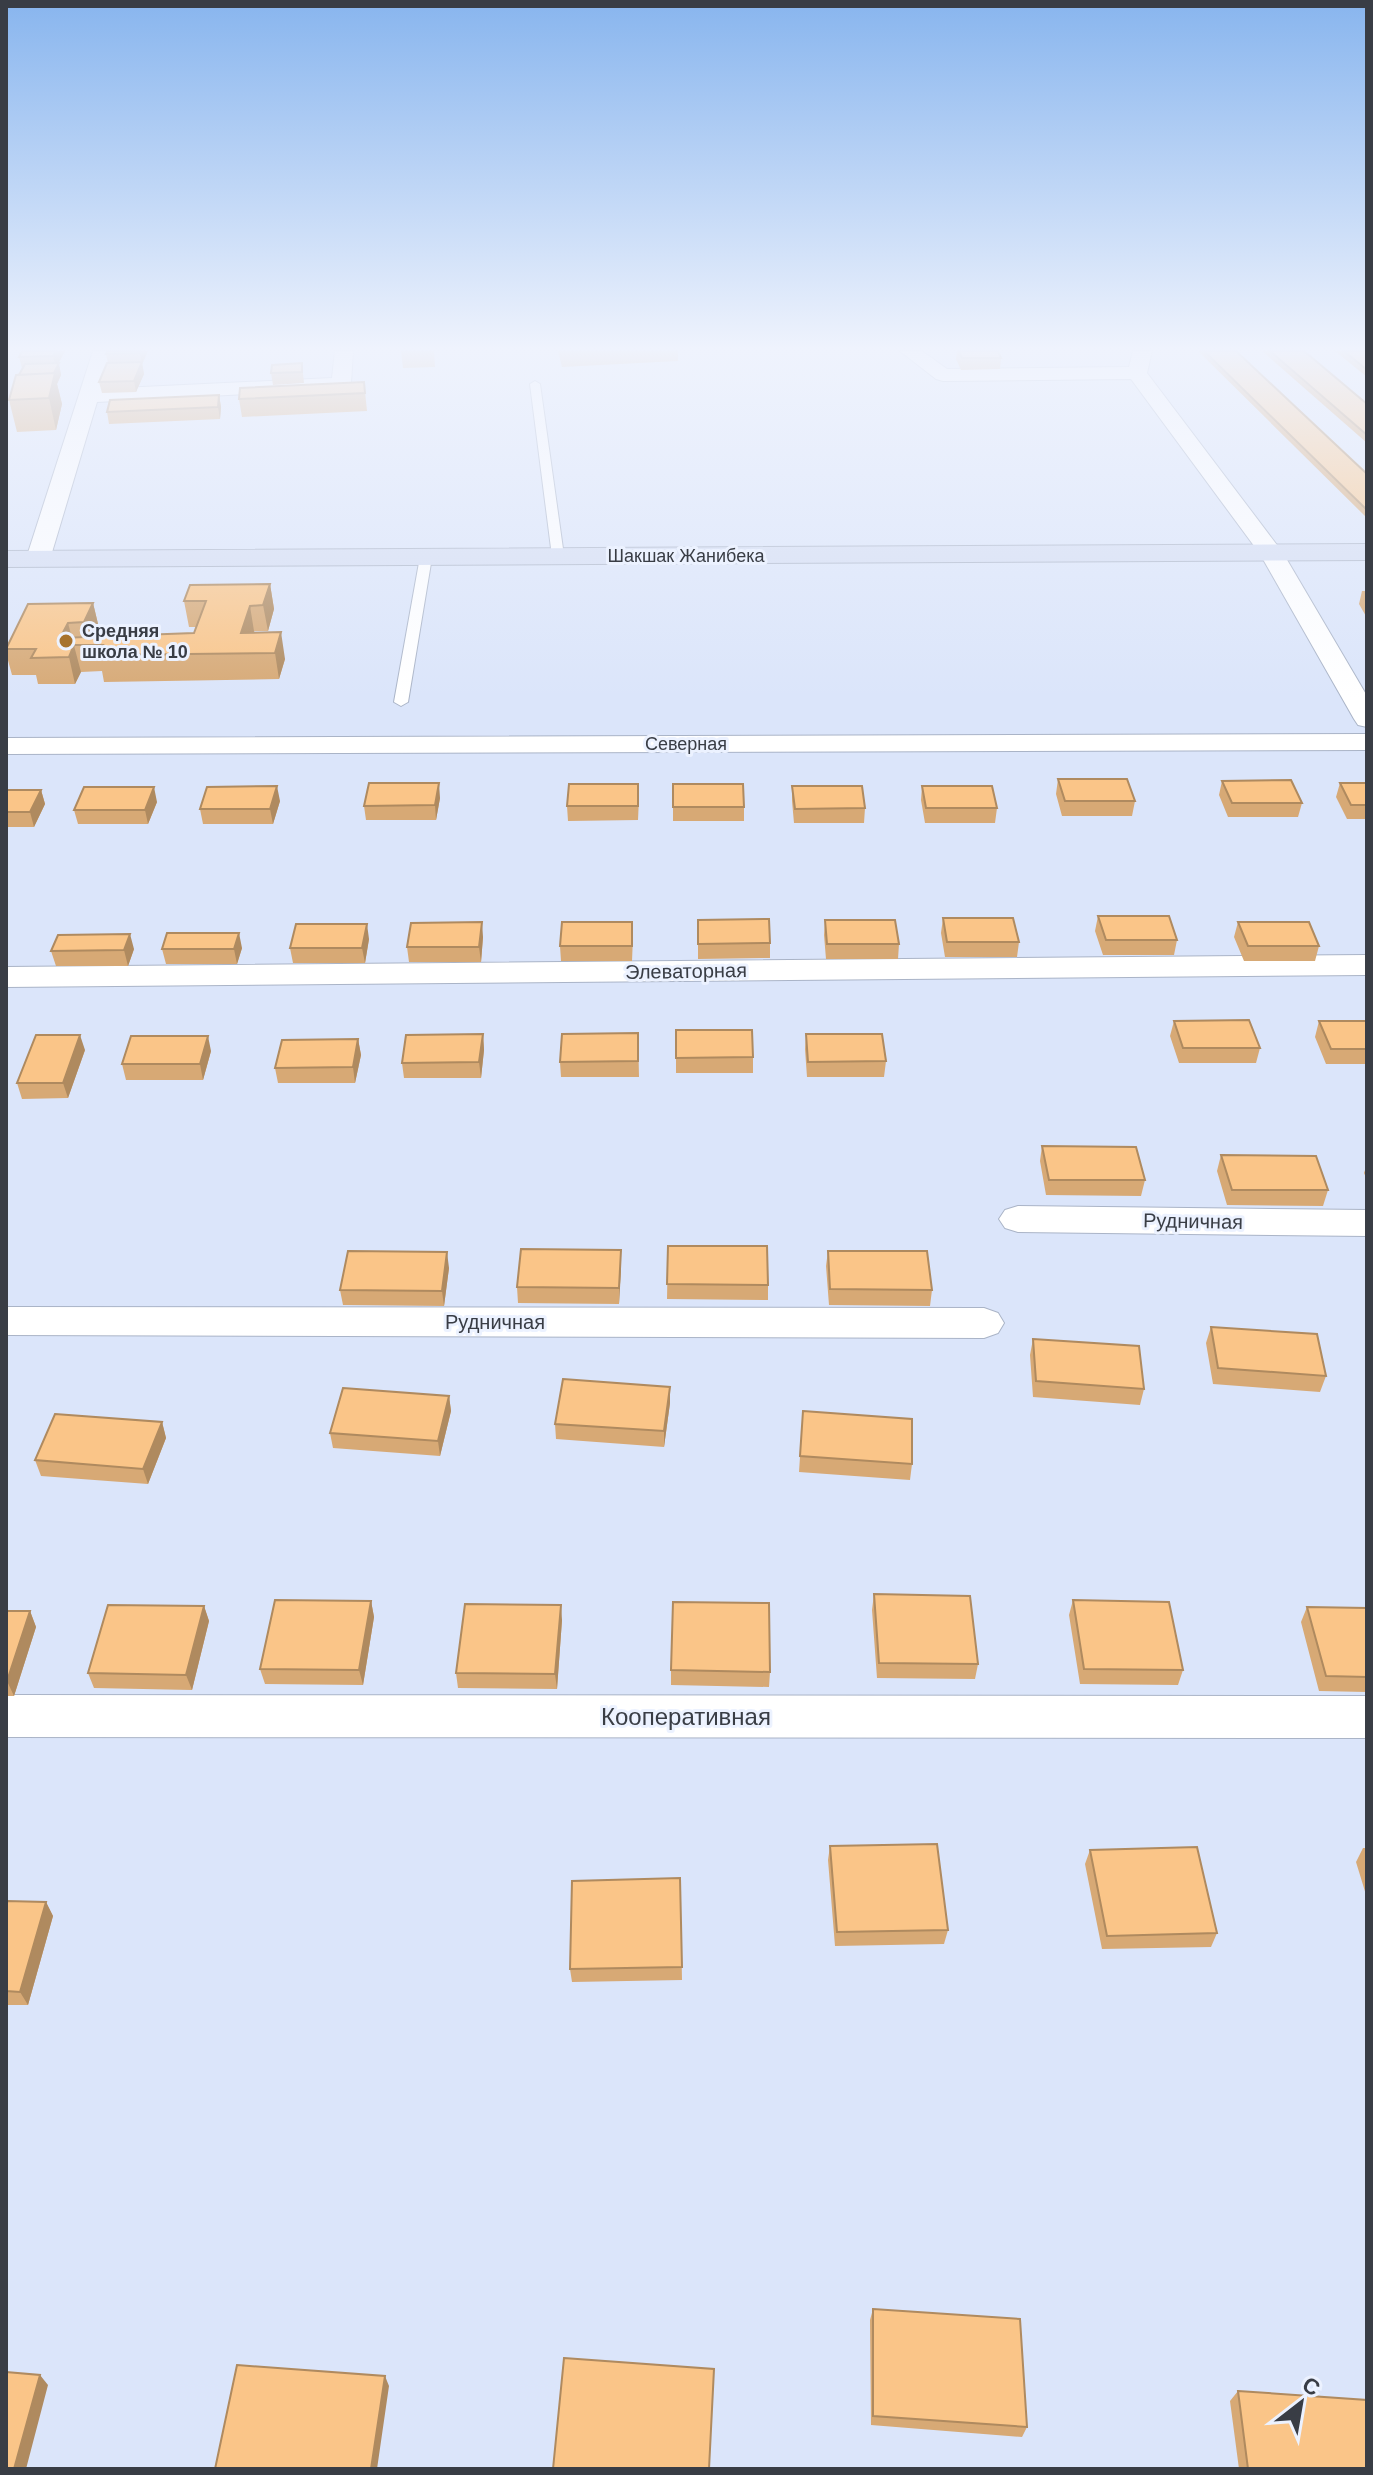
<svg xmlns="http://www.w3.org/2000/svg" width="1373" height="2475" font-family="Helvetica,sans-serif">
	<rect width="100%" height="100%" fill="#dbe5fa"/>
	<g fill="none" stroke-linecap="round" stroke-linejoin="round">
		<defs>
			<path id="service" d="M535,381L540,384L564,556L558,560L552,556L530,384Z
				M426,553L432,557L408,702L401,706L394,702L420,557Z"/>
			<path id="minor" d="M93,351H112L101,389L332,378L335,351H353L351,383L341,389L97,402L50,559L46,564H30L26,559Z
				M900,351H922L947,369L1129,367L1133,351H1152L1147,373L1283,553L1367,696V727L1358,725L1354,719L1260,554L1131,379L943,381L936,379Z
				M1367,734V750L6,754V738Z
				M1367,955V975L6,987V967Z
				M1018,1206L1367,1210V1236L1018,1232L1005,1228L999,1219L1005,1210Z
				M6,1307L984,1308L998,1313L1004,1323L998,1333L984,1338L6,1335Z
				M6,1695L1367,1696V1738L6,1737Z"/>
			<path id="secondary" d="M1367,544V560L6,567V551Z"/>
		</defs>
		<use href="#service" stroke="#aab4c7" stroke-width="2"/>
		<use href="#minor" stroke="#aab4c7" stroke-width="2"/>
		<use href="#secondary" stroke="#aab4c7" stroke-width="2"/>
		<use href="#service" fill="#fff" fill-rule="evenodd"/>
		<use href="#minor" fill="#fff" fill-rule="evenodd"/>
		<use href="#secondary" fill="#d4ddf3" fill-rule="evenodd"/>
	</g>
	<path fill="#d7a975" d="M22,351H65L58,363L61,375L57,384L62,404L56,430L17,432L9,400L22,368L19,357Z
		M107,351H148L142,364L144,374L136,392L102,393L99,382L108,363L106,354Z
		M401,351H434L435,367L403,368Z
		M558,351H678V361L562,367Z
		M957,351H998L1001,358L1000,369L961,370L956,359Z
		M1198,351H1236L1367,474V518Z
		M1262,351H1304L1367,404V443Z
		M1335,351H1367V377Z
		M302,363L304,383L273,385L271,373Z
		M364,382L367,411L242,417L239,399Z
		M219,395L221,407L220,419L109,424L107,412Z
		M270,584L274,609L268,631H254V633L285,659L279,679L104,682L102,671L81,672L75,684H38L36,675H12L6,653V647L93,603L99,628L95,637L194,633L196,627H189L184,601Z
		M1362,591H1367V618L1359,604Z
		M1058,779L1135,801L1132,816H1062L1056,794Z
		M1222,781L1302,803L1298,817H1228L1219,795Z
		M1340,783H1367V819H1347L1336,797Z
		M673,784L744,807V821H673Z
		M792,786L865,808L864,823H794L792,801Z
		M922,786L997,808L995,823H925L921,800Z
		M6,790H41L45,804L34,827H6Z
		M440,798L436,820H366L364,806Z
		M639,798L638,820L568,821L567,806Z
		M280,801L273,824H203L200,809Z
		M157,802L148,824H78L74,810Z
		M1098,916L1177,940L1174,955H1103L1095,931Z
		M943,918L1019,942L1017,957H945L941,933Z
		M698,920L770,943V958L698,959Z
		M825,920L899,944L898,959H826L824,935Z
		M1238,922L1319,946L1315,961H1244L1234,937Z
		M483,937L481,962H409L407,947Z
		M633,937L632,961H561L560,946Z
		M369,939L365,963H293L290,948Z
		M242,948L237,964H166L162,949Z
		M134,949L128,966H56L51,951Z
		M1174,1021L1260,1048L1256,1063H1179L1170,1036Z
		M1319,1021H1367V1064H1326L1315,1037Z
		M676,1030L753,1057V1073H676Z
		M638,1033L639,1077H561L560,1062Z
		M483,1034L484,1050L481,1078H404L402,1063Z
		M806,1034L886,1061L884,1077H807L805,1049Z
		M358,1039L361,1055L355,1083H278L275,1068Z
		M85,1050L68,1098L22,1099L17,1083Z
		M211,1051L203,1080H126L122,1064Z
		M1042,1146L1145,1180L1141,1196L1046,1195L1040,1161Z
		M1221,1155L1328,1190L1323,1206L1227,1205L1217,1171Z
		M1367,1164V1180L1364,1173Z
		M668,1246L768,1285V1300L667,1299Z
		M828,1251L932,1290L930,1306L829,1305L826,1266Z
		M621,1265L619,1304L518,1303L517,1287Z
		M449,1268L444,1306L343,1305L340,1290Z
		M1211,1327L1326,1376L1320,1392L1213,1384L1206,1343Z
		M1033,1339L1144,1389L1140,1405L1033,1397L1030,1355Z
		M449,1396L451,1411L440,1456L333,1448L330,1433Z
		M670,1403L664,1447L556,1439L555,1424Z
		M803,1411L912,1464L910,1480L799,1472Z
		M162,1422L166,1438L148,1484L41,1476L35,1460Z
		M874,1594L978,1664L975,1679L877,1678L872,1610Z
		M1073,1600L1183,1670L1178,1685L1080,1684L1069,1615Z
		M371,1601L374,1617L363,1685L265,1684L260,1669Z
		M204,1606L209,1621L192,1690L94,1688L88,1673Z
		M1307,1607L1367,1608V1692L1319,1691L1301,1622Z
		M6,1611H30L36,1627L14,1696H6Z
		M562,1620L557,1689L458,1688L456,1673Z
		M671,1670L770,1672L769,1687L671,1685Z
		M830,1846L948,1930L944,1944L835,1946L828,1860Z
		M1363,1848H1367V1898L1356,1862Z
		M1090,1850L1217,1933L1211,1947L1102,1949L1085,1864Z
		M680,1878L682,1980L572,1982L570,1969Z
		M6,1901L46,1902L53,1916L28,2005H6Z
		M873,2309L1027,2427L1022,2437L871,2425L870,2320Z
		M1238,2391L1367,2469H1239L1230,2401Z"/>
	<path fill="#af8a5f" d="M56,351H65L56,368L53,356Z
		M141,351H148L142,364L140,353Z
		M142,362L144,374L136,392L134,381Z
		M59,363L61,375L57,384L62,404L56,430L49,398L50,382Z
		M219,395L221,407L220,419L218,407Z
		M270,584L274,609L268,631L263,605Z
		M93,603L99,628L91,645H89L84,622Z
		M250,606L254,631L248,653L241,633Z
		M68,623L81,672L75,684L69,657L60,638Z
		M281,632L285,659L279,679L275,653Z
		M439,783L440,798L436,820L435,805Z
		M277,786L280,801L273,824L270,809Z
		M154,787L157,802L148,824L145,810Z
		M41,790L45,804L34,827L30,812Z
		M482,922L483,937L481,962L479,947Z
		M367,924L369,939L365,963L362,948Z
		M239,933L242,948L237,964L234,949Z
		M130,934L134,949L128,966L124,950Z
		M483,1034L484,1050L481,1078L479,1062Z
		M80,1035L85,1050L68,1098L63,1083Z
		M208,1036L211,1051L203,1080L200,1064Z
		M358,1039L361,1055L355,1083L353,1067Z
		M621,1250V1265L619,1304V1288Z
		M447,1252L449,1268L444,1306L442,1291Z
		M670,1387V1403L664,1447V1431Z
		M449,1396L451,1411L440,1456L438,1441Z
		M162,1422L166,1438L148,1484L143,1469Z
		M371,1601L374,1617L363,1685L359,1670Z
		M561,1605L562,1620L557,1689L555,1674Z
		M204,1606L209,1621L192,1690L186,1675Z
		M30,1611L36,1627L14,1696L7,1681Z
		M46,1902L53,1916L28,2005L20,1992Z
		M40,2375L48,2385L26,2469H14Z
		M385,2376L389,2386L377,2469H371Z"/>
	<path fill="#fac588" stroke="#af8a5f" stroke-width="2" d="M22,351H56L53,356L19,357Z
		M107,351H141L140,353L106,354Z
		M959,351H998L1001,358H962Z
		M1204,351H1236L1367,474V510Z
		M1270,351H1304L1367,404V435Z
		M1344,351H1367V370Z
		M142,362L134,381L99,382L107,363Z
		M59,363L54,373L19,375L25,364Z
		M302,363V372L271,373L272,365Z
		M55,373L49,398L9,400L16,375Z
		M364,382L365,393L239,399L240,388Z
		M219,395L218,407L107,412L110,400Z
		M270,584L263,605L250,606L241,633L281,632L275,653L98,655L103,645H74L69,657L31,658L36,649H6L28,604L93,603L84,622L68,623L60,638L194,633L206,601H184L190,585Z
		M1058,779H1127L1135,801H1065Z
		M1291,780L1302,803H1232L1222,781Z
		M369,783H439L435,805L364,806Z
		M1340,783H1367V805H1351Z
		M569,784H638V806H567Z
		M673,784H743L744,807H673Z
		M277,786L270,809H200L207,787Z
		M792,786H862L865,808L795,809Z
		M922,786H992L997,808H926Z
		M84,787H154L145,810H74Z
		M6,790H41L30,812H6Z
		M1098,916H1169L1177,940H1106Z
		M943,918H1013L1019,942H947Z
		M769,919L770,943L698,944V920Z
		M825,920H895L899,944H827Z
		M482,922L479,947H407L411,923Z
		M562,922H632V946H560Z
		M1238,922H1309L1319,946H1248Z
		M296,924H367L362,948H290Z
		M167,933H239L234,949H162Z
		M130,934L124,950L51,951L58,935Z
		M1249,1020L1260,1048H1183L1174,1021Z
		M1319,1021H1367V1049H1331Z
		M676,1030H752L753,1057L676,1058Z
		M638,1033V1061L560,1062L562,1034Z
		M483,1034L479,1062L402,1063L406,1035Z
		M806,1034H882L886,1061L808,1062Z
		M36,1035H80L63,1083H17Z
		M131,1036H208L200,1064H122Z
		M358,1039L353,1067L275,1068L282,1040Z
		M1042,1146L1136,1147L1145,1180H1049Z
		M1221,1155L1316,1156L1328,1190H1232Z
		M668,1246H767L768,1285L667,1284Z
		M521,1249L621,1250L619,1288L517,1287Z
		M348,1251L447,1252L442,1291L340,1290Z
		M828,1251H927L932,1290L830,1289Z
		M1211,1327L1317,1334L1326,1376L1218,1368Z
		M1033,1339L1139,1346L1144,1389L1036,1381Z
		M563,1379L670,1387L664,1431L555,1424Z
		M343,1388L449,1396L438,1441L330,1433Z
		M803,1411L912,1419V1464L800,1456Z
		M55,1414L162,1422L143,1469L35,1460Z
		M874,1594L970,1596L978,1664L879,1663Z
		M275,1600L371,1601L359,1670L260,1669Z
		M1073,1600L1169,1602L1183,1670L1084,1669Z
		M673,1602L769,1603L770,1672L671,1670Z
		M465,1604L561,1605L555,1674L456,1673Z
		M108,1605L204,1606L186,1675L88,1673Z
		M1307,1607L1367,1608V1677L1326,1676Z
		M6,1611H30L7,1681H6Z
		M937,1844L948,1930L837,1932L830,1846Z
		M1197,1847L1217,1933L1107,1936L1090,1850Z
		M680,1878L682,1967L570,1969L572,1881Z
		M6,1901L46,1902L20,1992L6,1991Z
		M873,2309L1020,2319L1027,2427L873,2416Z
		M564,2358L714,2369L709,2469H553Z
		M237,2365L385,2376L371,2469H215Z
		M6,2372L40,2375L14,2469H6Z
		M1238,2391L1367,2400V2469H1248Z"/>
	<linearGradient id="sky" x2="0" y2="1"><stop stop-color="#88b5ee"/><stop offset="0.5" stop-color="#eff3fd"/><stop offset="1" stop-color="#eff3fd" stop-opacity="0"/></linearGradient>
	<rect width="1373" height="698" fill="url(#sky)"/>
	<circle fill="#a7722c" stroke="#ecf2ff" stroke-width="3" cx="66" cy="641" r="8"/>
	<g text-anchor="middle" stroke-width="6" stroke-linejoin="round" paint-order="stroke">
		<g font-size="18" fill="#393d45" stroke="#ecf2ff">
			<text x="686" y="562">Шакшак Жанибека</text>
			<text x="686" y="750">Северная</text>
		</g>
		<g font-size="18" font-weight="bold" fill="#393d45" stroke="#ecf2ff" text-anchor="start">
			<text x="82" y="637">Средняя<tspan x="82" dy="21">школа № 10</tspan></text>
		</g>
		<g font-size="20" fill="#393d45" stroke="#ecf2ff">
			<text transform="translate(686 971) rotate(-1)" y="7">Элеваторная</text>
			<text transform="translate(1193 1221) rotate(1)" y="7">Рудничная</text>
			<text x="495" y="1329">Рудничная</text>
		</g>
		<g font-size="24" fill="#393d45" stroke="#ecf2ff">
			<text x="686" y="1725">Кооперативная</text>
		</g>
	</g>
	<rect width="1373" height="2475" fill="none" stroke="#393d45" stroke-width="16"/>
	<g transform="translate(1301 2403) rotate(31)" stroke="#ecf2ff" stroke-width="6" paint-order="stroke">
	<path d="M0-6L14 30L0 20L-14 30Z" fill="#393d45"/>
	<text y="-12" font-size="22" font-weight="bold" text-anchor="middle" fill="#393d45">С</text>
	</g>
</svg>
